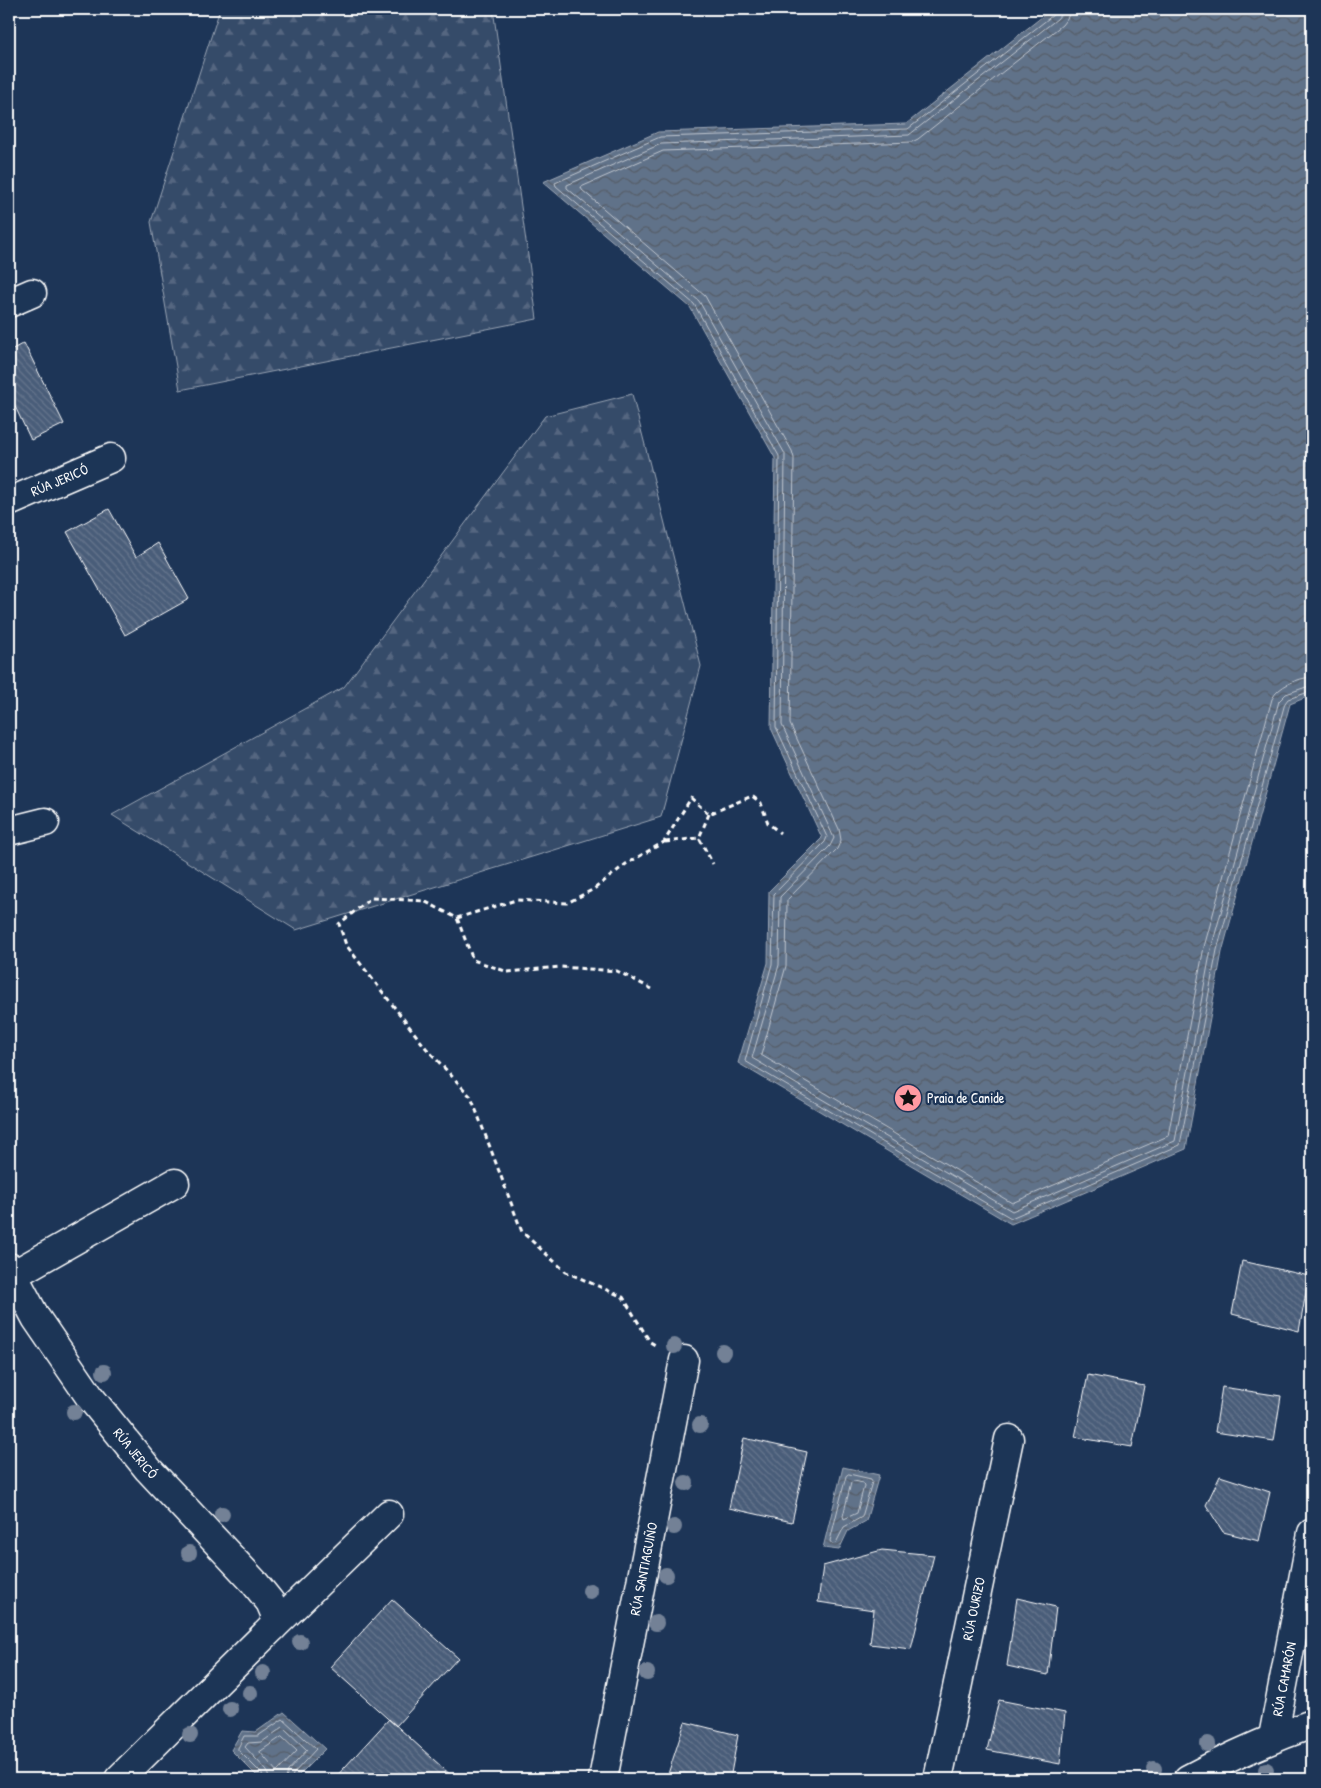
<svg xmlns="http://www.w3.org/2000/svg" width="1321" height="1788" font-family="'Patrick Hand',sans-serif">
	<defs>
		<pattern id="forest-firs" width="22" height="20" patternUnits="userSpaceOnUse" patternTransform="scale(1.25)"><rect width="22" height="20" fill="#364b69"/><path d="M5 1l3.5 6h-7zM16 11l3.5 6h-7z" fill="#546680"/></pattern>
		<pattern id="water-waves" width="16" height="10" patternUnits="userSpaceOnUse" patternTransform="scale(1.25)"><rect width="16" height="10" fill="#617289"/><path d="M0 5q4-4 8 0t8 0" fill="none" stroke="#555d67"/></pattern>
		<pattern id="building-back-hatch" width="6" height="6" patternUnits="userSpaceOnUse" patternTransform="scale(1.25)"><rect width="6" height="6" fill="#4a5d79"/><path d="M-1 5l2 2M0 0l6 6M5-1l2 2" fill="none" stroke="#65758d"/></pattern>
	</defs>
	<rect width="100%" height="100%" fill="#1d3557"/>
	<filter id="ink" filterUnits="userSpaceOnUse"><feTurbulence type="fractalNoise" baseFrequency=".02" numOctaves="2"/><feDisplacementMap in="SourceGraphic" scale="10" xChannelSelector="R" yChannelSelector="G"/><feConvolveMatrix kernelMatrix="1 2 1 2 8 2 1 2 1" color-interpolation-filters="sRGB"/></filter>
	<g filter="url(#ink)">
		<path fill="url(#forest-firs)" stroke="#9aa5b4" d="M220,9H493L537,319L180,390L151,222Z
			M632,394L701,666L661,817L296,930L112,815L344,687L545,416Z"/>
		<path fill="url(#water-waves)" stroke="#a0aab8" d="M1052,9H1312V695L1290,704L1222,952L1186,1149L1011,1224L738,1063L768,963L769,891L822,838L771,728L775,458L690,307L543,182L658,132L906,124Z
			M843,1467L879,1475L866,1521L848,1531L839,1550L823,1548Z
			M284,1712L325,1749L295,1779H260L231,1750L242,1731L256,1732Z"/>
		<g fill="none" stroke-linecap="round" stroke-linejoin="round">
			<path stroke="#c0c7d0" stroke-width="1" d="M1055,9L1053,15L908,129L660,137L555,183L556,186L694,304L779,456L776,727L827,837L825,842L774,894L772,964L745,1061L1011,1218L1180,1145L1217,950L1285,703L1288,699L1312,691
				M1061,9V14L1057,19L909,135L661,144L567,185V188L699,301L785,454L782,725L834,838L830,846L780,897L779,965L752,1058L1012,1211L1175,1141L1211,949L1279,701L1286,694L1312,685
				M1069,9L1068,17L1062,25L918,139L912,142L663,151L581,187L582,190L705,296L792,451L794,458L790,724L839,829L841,840L837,849L787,900L786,966L761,1055L1012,1203L1168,1136L1204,947L1272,699C1278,686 1298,678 1312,677
				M849,1474L871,1479L872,1482L862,1517L844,1527L836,1543L832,1544L830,1541L846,1476Z
				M854,1481L863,1483L864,1486L857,1513L844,1519L843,1516L851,1483Z
				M282,1737L297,1751L277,1772L260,1752Z
				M263,1779L262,1774L238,1750V1748L244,1736H258L283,1719L316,1749L293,1774L292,1779
				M269,1779L267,1771L245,1747L248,1743L262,1742L283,1727L307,1750L288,1771L286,1779"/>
		</g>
		<path fill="url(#building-back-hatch)" stroke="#fff" d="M24,343L64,424L31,440L9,394V351Z
			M109,509L136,557L158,543L189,599L125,635L67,532Z
			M1242,1261L1309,1276L1299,1331L1232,1314Z
			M1088,1375L1144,1386L1132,1447L1075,1437Z
			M1222,1387L1281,1396L1274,1441L1215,1432Z
			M744,1438L807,1452L792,1522L729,1508Z
			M1220,1476L1270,1492L1259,1541L1223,1532L1206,1505Z
			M882,1550L934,1555L911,1649L870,1644L874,1610L818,1602L823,1566Z
			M1017,1598L1056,1607L1048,1675L1007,1666Z
			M392,1599L458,1658L396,1726L330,1667Z
			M999,1700L1065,1713L1060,1764L987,1750Z
			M389,1719L454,1778L453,1779H334Z
			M685,1722L738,1735L730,1779H695L668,1774Z"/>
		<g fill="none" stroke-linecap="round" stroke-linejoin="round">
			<defs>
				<path id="pedestrian" d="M9,831L45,822
					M9,1276L13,1275L175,1183
					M273,1627L389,1514"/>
				<g id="minor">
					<path d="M9,303L32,293"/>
					<path id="s1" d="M9,502L111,458"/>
					<path id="s2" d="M9,1267L36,1318L90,1397L148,1469L254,1582L270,1602L276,1616L273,1627L119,1779"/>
					<path id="s3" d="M1273,1737L1312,1533"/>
					<path id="s4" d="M603,1779L684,1360"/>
					<path id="s5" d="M938,1779L1009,1439"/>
					<path d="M1188,1779C1229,1757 1269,1739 1312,1724"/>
				</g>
			</defs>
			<use href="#pedestrian" stroke="#fff" stroke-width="31"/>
			<use href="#minor" stroke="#fff" stroke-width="31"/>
			<path stroke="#fff" stroke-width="3" stroke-dasharray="5 4" stroke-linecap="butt" d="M709,814L699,838L713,864
				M665,842L699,838
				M457,918L516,900L567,903L594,889L626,864L664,842L691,798L709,814L752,796L761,803L768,823L780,833
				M652,989L617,971L560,967L508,972L473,960L457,918L424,901L371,898L339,924L346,945L426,1048L471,1097L522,1232L566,1272L623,1297L650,1342L657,1346"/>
			<use href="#pedestrian" stroke="#1d3557" stroke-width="28"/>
			<use href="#minor" stroke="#1d3557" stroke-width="28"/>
		</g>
		<g fill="#738196">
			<circle cx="674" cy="1346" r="8"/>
			<circle cx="723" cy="1352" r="8"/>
			<circle cx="104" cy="1372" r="8"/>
			<circle cx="74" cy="1412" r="8"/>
			<circle cx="700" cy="1425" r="8"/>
			<circle cx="686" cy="1483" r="8"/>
			<circle cx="222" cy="1514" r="8"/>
			<circle cx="674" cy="1527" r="8"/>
			<circle cx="189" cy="1553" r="8"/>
			<circle cx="666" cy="1575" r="8"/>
			<circle cx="590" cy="1591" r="8"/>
			<circle cx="656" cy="1623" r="8"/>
			<circle cx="300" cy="1642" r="8"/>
			<circle cx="263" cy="1673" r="8"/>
			<circle cx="647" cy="1673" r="8"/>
			<circle cx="250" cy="1693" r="8"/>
			<circle cx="230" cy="1709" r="8"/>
			<circle cx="190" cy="1735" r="8"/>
			<circle cx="1208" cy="1744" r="8"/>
			<circle cx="1154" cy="1769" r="8"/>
			<circle cx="1266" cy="1770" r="8"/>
		</g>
	</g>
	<defs>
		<symbol id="sight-disc" viewBox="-11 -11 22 22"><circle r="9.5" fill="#ff9aa2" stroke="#1d3557"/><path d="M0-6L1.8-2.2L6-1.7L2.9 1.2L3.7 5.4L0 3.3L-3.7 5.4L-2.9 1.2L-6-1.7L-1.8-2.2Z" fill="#111"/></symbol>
	</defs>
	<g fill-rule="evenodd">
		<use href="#sight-disc" x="892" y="1082" width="32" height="32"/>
	</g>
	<g text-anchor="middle" stroke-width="4.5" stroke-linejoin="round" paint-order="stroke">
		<g font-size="14" fill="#fff" stroke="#1d3557">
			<text dy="5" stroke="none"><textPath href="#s1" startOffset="55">RÚA JERICÓ</textPath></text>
			<text dy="5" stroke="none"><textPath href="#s2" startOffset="226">RÚA JERICÓ</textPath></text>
			<text dy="5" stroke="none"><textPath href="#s4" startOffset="214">RÚA SANTIAGUIÑO</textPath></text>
			<text dy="5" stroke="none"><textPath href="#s5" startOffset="174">RÚA OURIZO</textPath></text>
			<text dy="5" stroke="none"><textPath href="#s3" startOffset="59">RÚA CAMARÓN</textPath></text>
		</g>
		<g font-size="14" fill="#fff" stroke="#1d3557" text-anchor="start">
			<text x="927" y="1103">Praia de Canide</text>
		</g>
	</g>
	<rect width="1321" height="1788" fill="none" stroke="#1d3557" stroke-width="30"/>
	<rect x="15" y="15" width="1291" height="1758" fill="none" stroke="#fff" stroke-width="2" filter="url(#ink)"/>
</svg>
